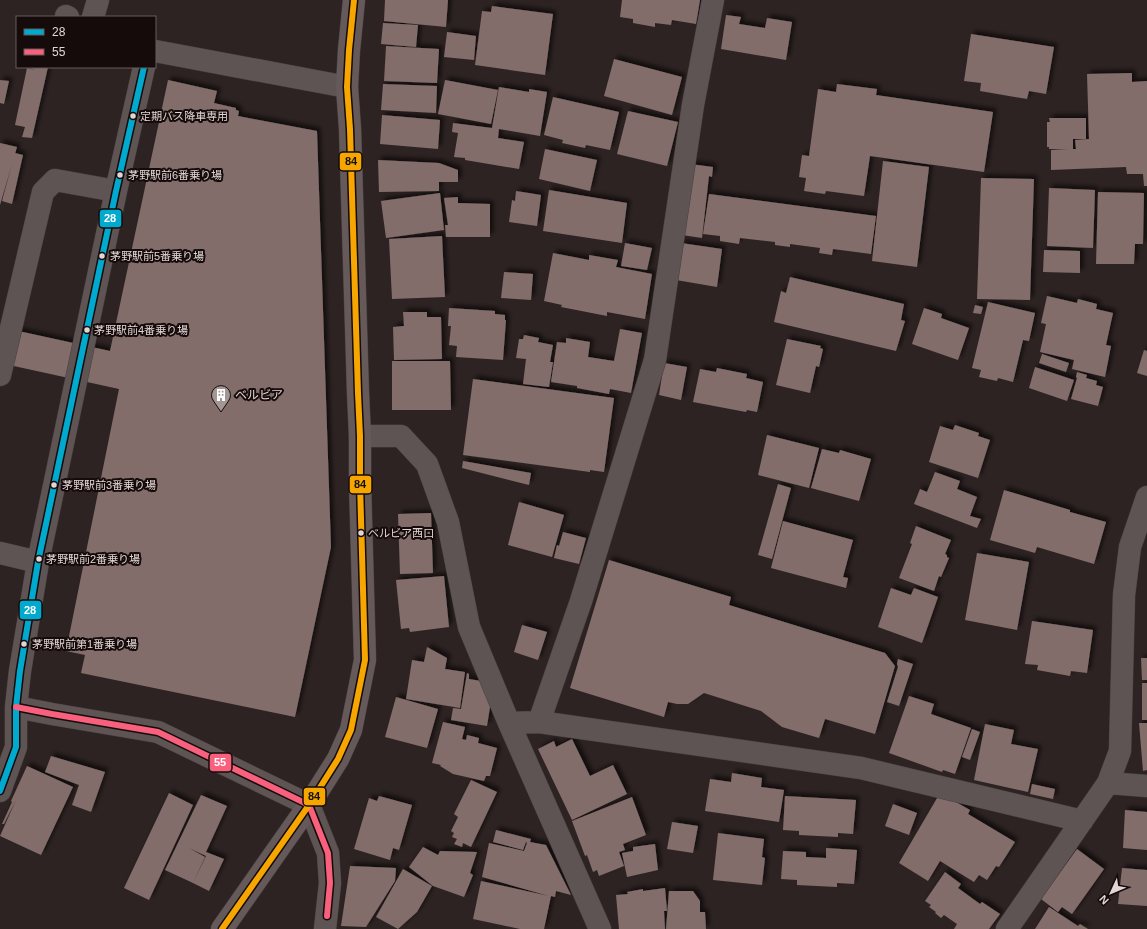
<svg xmlns="http://www.w3.org/2000/svg" width="1147" height="929" font-family="Helvetica,'Noto Sans JP',sans-serif">
	<defs>
		<filter id="shadow"><feDropShadow dx="3.5" dy="-3.5" stdDeviation="2" flood-color="#0009"/></filter>
	</defs>
	<rect width="100%" height="100%" fill="#2d2322"/>
	<path fill="#826d6b" filter="url(#shadow)" d="M385,0H448L446,27L384,21Z
		M622,0H700L696,24L672,20L671,25L655,23V27L633,23V19L620,17Z
		M492,6L553,14L545,75L475,65L482,11L491,12Z
		M726,15L741,17L739,24L765,28L767,18L792,22L786,60L721,49Z
		M383,23L418,25L416,47L381,44Z
		M447,32L476,36L474,60L444,57Z
		M971,34L1054,47L1046,94L1029,91L1027,99L980,91L981,83L964,81Z
		M386,46L439,49L437,83L384,81Z
		M614,59L682,77L672,115L604,96Z
		M27,67H48L32,138L22,137L25,127L15,125L27,68L35,70Z
		M1132,73V82L1147,81V186H1144L1143,174H1127L1126,167L1051,170V150L1068,149H1049V147H1047V122H1050L1049,118H1086V139H1073V149H1076L1075,140L1089,139L1087,74Z
		M0,80L9,81L4,104L0,103Z
		M168,80L217,91L214,103L236,108V110L239,111L238,116L317,131L331,547L295,717L81,673L85,655L66,651L119,389L0,363V327L110,351Z
		M445,80L498,90L491,124L438,114Z
		M383,84L437,86L436,113L381,110Z
		M837,84L877,89L876,95L993,112L984,172L870,156L864,196L826,191L825,194L804,191L806,178L799,177L802,155L809,156L818,89L836,92Z
		M499,87L529,92V89L547,92L540,136L499,129L498,138L524,142L519,169L465,160V158L454,157L458,133L452,132L453,123L492,128Z
		M553,97L619,112L610,150L586,145L585,148L562,143L563,140L544,135Z
		M628,111L678,122L667,166L617,154Z
		M382,115L440,120L438,149L380,144Z
		M0,143L17,147L0,205Z
		M545,149L597,160L590,191L539,179Z
		M15,153L23,155L12,204L2,201Z
		M378,160L439,163L458,170V182H439V191L379,192Z
		M883,161L929,167L917,267L872,261Z
		M690,164L713,167L712,177L709,176L702,238L682,235Z
		M981,178L1034,179L1030,300L977,299Z
		M1049,188L1095,190L1093,248L1047,246Z
		M549,190L627,203L622,243L543,231Z
		M516,191L541,195L537,226L509,222L512,200L515,201Z
		M1098,192L1144,193L1143,244H1135L1134,264H1096Z
		M440,193L444,230L386,238L381,201Z
		M709,194L876,216L871,254L833,249L832,255L819,253L820,248L790,244V247L775,245V242L740,238L739,244L720,241V236L703,234Z
		M458,197V203L490,204V237H446L445,225H448L444,198Z
		M442,236L445,297L392,299L389,239Z
		M625,243L652,248L647,270L621,266Z
		M681,243L722,249L717,287L676,280Z
		M1044,250L1080,251V273L1043,272Z
		M553,253L589,260V255L618,260L616,267L652,274L645,319L607,312V316L561,307L562,305L544,301Z
		M504,272L533,274L531,300L501,298Z
		M790,277L904,304L901,320L905,321L896,351L774,322L781,291L786,293Z
		M1047,296L1077,303L1078,299L1097,304L1096,309L1113,313L1106,345L1111,346L1105,377L1072,369L1074,360L1040,352L1046,324L1041,323Z
		M988,302L1035,313L1029,341L1023,340L1013,382L998,378L997,381L979,377L981,370L972,368Z
		M975,305L983,307L981,314L973,313Z
		M449,308L495,311V314L505,315V320H506L503,360L456,357L457,346L449,345L451,326H448Z
		M924,308L942,314L941,318L969,328L958,360L912,344Z
		M403,312H427V317H441L442,359L394,360L393,327L404,326Z
		M620,329L642,333L631,393L610,389L609,394L577,388V386L551,382L557,342L566,343V338L590,342L588,357L614,361Z
		M524,335L539,338L538,342L553,345L550,362H553L549,387L523,384L526,359L516,358L519,339H523Z
		M787,339L821,346L820,348L823,349L819,367L816,366L810,393L776,385Z
		M1144,350L1147,351V376L1137,373Z
		M1042,354L1069,363L1066,372L1039,363Z
		M392,361H450L451,410H392Z
		M664,363L687,367L681,400L659,395Z
		M1035,367L1074,380L1067,401L1029,388Z
		M717,368L747,374L746,378L763,382L757,412L747,410L746,412L693,402L700,369L716,372Z
		M1077,372L1087,375L1086,378L1097,381L1096,385L1103,387L1098,406L1071,399L1077,378L1076,377Z
		M473,379L614,398L604,472L590,470V472L463,455Z
		M955,425L979,433L978,436L990,440L978,478L929,462L940,426L953,430Z
		M767,435L819,448L809,488L758,475Z
		M822,449L839,453L840,450L871,459L859,501L811,488Z
		M463,461L531,473L529,485L462,468Z
		M935,472L960,481L957,489L977,497L970,516L981,519L977,528L914,504L920,489L927,492Z
		M778,484L791,488L772,559L758,555Z
		M1004,490L1070,510V512L1106,522L1094,564L1037,547L1035,553L990,540Z
		M519,502L564,515L552,557L508,545Z
		M431,513L433,573L400,574L398,514Z
		M783,521L853,540L843,577L848,578L846,588L771,568Z
		M916,526L951,540L945,554L947,555V557L949,558L941,577L939,576L934,591L899,578L912,544L910,543Z
		M563,532L586,538L579,564L554,558L557,545L559,546Z
		M977,553L1029,562L1017,630L965,620Z
		M609,560L731,597L729,605L885,653L895,666L875,734L825,719L819,738L782,727L761,711L704,693L688,704H677L668,702L664,717L570,688Z
		M444,576L449,627L410,632L409,628L401,629L396,580Z
		M891,588L911,595L914,588L938,597L922,643L878,627Z
		M1032,621L1093,630L1087,673L1071,671L1070,676L1037,670L1038,665L1025,664Z
		M522,625L547,632L538,660L514,652Z
		M427,647L447,658L445,669L465,672L460,708L406,699L412,660L424,662Z
		M1141,658H1147V680H1142Z
		M898,659L913,664L899,706L887,702L898,667L897,664Z
		M467,673L469,674V679L481,681L491,701L487,726L451,720L453,708L461,709Z
		M1142,683H1147V720H1142Z
		M909,696L934,704L931,714L971,728L955,774L943,770L942,772L889,753Z
		M396,697L438,709L427,748L385,737Z
		M443,722L465,727L462,739L466,740L467,735L479,738L478,743L497,748L490,776H486L484,781L453,774L440,766L441,765L432,763Z
		M1139,723H1147V770L1143,771Z
		M985,724L1014,730L1011,744L1038,749L1028,792L974,780Z
		M972,729L980,732L970,760L962,757Z
		M572,739L590,776L613,765L627,794L572,820L538,749L554,741L556,747Z
		M51,756L105,772L91,812L72,805L79,785L45,772Z
		M27,766L73,787L41,855L0,836L16,800L4,824H2L12,802L11,801Z
		M732,773L762,778L761,787L784,790L779,822L705,811L710,779L731,782Z
		M471,780L497,792L471,847L463,843L462,847L454,844L457,839L452,837L454,833L451,831L458,817L454,814Z
		M1032,784L1055,789L1053,799L1030,794Z
		M169,793L193,805L149,900L124,888Z
		M940,793L970,810L968,814L1015,842L999,867L996,866L987,880L979,875L974,882L940,861L928,881L899,863Z
		M201,795L227,806L206,852L224,859L209,891L193,883L206,856L189,848L205,857L193,883L165,870Z
		M379,796L412,805L399,850L393,848L390,860L354,849L369,798L377,801Z
		M785,796L856,800L853,834L838,833V837L799,835V831L783,830Z
		M632,797L646,835L623,844L625,850L619,852L624,866L599,876L597,870L593,872L587,855L585,856L572,821Z
		M893,804L917,813L909,835L885,826Z
		M1125,810L1147,812V850L1123,848Z
		M672,822L698,826L693,853L667,849Z
		M496,830L531,839L530,842L546,845L571,895L556,891L555,897L551,896L544,929H520L473,919L481,881L549,896L482,877L489,843L524,851L527,843L526,842L523,850L493,842Z
		M718,833L764,839L762,857L765,858L762,885L713,880Z
		M655,844L658,870L627,877L622,853L633,851V847Z
		M423,847L438,855L440,851L477,852L470,873L473,875L464,897L433,886L409,867Z
		M826,848L857,850L854,884L837,883V887L797,885V880L781,879L783,851L806,852V857L826,858Z
		M1077,849L1104,869L1072,914L1062,907L1058,912L1041,899Z
		M350,866L396,868L395,881L366,927L341,926Z
		M1122,868L1147,870V906L1118,904Z
		M403,869L432,886L417,912L398,929L376,917Z
		M945,872L961,884L958,888L980,904L982,902L1000,914L989,929H954L957,924L944,915L941,918L935,913L936,912L929,907L931,905L925,901Z
		M665,888L667,911H664L665,929H619L616,895L628,894L627,892L643,889V891Z
		M669,891H693L700,901V912H705L706,929H666Z
		M1049,907L1078,926L1080,924L1088,929H1035Z"/>
	<g fill="none" stroke-linecap="round" stroke-linejoin="round">
		<defs>
			<path id="minor" d="M66,16L68,17
				M93,17L98,0
				M155,51L347,87
				M0,375L43,192L55,180L116,191
				M360,436H401L427,464L448,522L469,627L509,723L600,929
				M0,553L38,562
				M16,707L52,714L158,732L309,805
				M539,722L581,601L655,360L693,105L713,0
				M509,723L539,722L861,768L1082,821
				M1108,783L1147,786
				M0,791L16,747V707L20,671L38,562L116,191L144,67
				M1007,929L1108,783L1120,751L1124,595L1130,547L1147,497"/>
			<path id="tertiary" d="M309,805L328,853L330,883L325,929"/>
			<path id="secondary" d="M222,929L309,805L338,759L351,730L365,660L360,483V436L358,393L350,129L347,87L349,50L354,0"/>
		</defs>
		<use href="#minor" stroke="#4a4140" stroke-width="23"/>
		<use href="#tertiary" stroke="#4a4140" stroke-width="23"/>
		<use href="#secondary" stroke="#4a4140" stroke-width="23"/>
		<use href="#minor" stroke="#5d5453" stroke-width="22"/>
		<use href="#tertiary" stroke="#5d5453" stroke-width="22"/>
		<use href="#secondary" stroke="#655a59" stroke-width="22"/>
		<defs>
			<path id="bus-1" d="M0,791L16,747V707L20,671L38,562L116,191L144,67"/>
			<path id="bus-2" d="M16,707L52,714L158,732L309,805L328,853L330,883L327,916"/>
			<path id="bus-3" d="M222,929L309,805L338,759L351,730L365,660L360,483V436L358,393L350,129L347,87L349,50L354,0"/>
		</defs>
		<use href="#bus-1" stroke="#140b0a" stroke-width="9"/>
		<use href="#bus-2" stroke="#140b0a" stroke-width="9"/>
		<use href="#bus-3" stroke="#140b0a" stroke-width="9"/>
		<use href="#bus-1" stroke="#00a9ce" stroke-width="6"/>
		<use href="#bus-2" stroke="#f8607d" stroke-width="6"/>
		<use href="#bus-3" stroke="#f7a600" stroke-width="6"/>
	</g>
	<defs>
		<symbol id="building-pin" viewBox="-11 -11 22 30"><path d="M0 17L-7.5 6A9.5 9.5 0 1 1 7.5 6Z" fill="#a39796" stroke="#140b0a"/><path d="M-4-6H4V6H1V3H-1V6H-4ZM-2.5-4.3h1.7v1.8h-1.7ZM.8-4.3h1.7v1.8H.8ZM-2.5-1h1.7V.8h-1.7ZM.8-1h1.7V.8H.8Z" fill="#fff"/></symbol>
	</defs>
	<g fill-rule="evenodd">
		<use href="#building-pin" x="210" y="384" width="22" height="30"/>
	</g>
	<g fill="#e2d5d4" stroke="#140b0a" stroke-width="1.5">
		<circle cx="133" cy="116" r="3.5"/>
		<circle cx="120" cy="175" r="3.5"/>
		<circle cx="102" cy="256" r="3.5"/>
		<circle cx="87" cy="330" r="3.5"/>
		<circle cx="54" cy="485" r="3.5"/>
		<circle cx="361" cy="533" r="3.5"/>
		<circle cx="39" cy="559" r="3.5"/>
		<circle cx="24" cy="644" r="3.5"/>
	</g>
	<g text-anchor="middle" stroke-width="4" stroke-linejoin="round" paint-order="stroke">
		<g font-size="11" fill="#e2d5d4" stroke="#140b0a" text-anchor="start">
			<text x="140" y="120">定期バス降車専用</text>
			<text x="128" y="179">茅野駅前6番乗り場</text>
			<text x="110" y="260">茅野駅前5番乗り場</text>
			<text x="94" y="334">茅野駅前4番乗り場</text>
			<text x="62" y="489">茅野駅前3番乗り場</text>
			<text x="368" y="537">ベルビア西口</text>
			<text x="46" y="563">茅野駅前2番乗り場</text>
			<text x="32" y="648">茅野駅前第1番乗り場</text>
		</g>
		<g font-size="12" fill="#e2d5d4" stroke="#140b0a" text-anchor="start">
			<text x="235" y="399">ベルビア</text>
		</g>
	</g>
	<g stroke="#140b0a" stroke-width="1.5">
		<rect x="339" y="152" width="23" height="19" rx="4" fill="#f7a600"/>
		<rect x="99" y="209" width="23" height="19" rx="4" fill="#00a9ce"/>
		<rect x="349" y="475" width="23" height="19" rx="4" fill="#f7a600"/>
		<rect x="19" y="600" width="23" height="20" rx="4" fill="#00a9ce"/>
		<rect x="209" y="753" width="23" height="19" rx="4" fill="#f8607d"/>
		<rect x="303" y="787" width="23" height="19" rx="4" fill="#f7a600"/>
	</g>
	<g font-size="11" text-anchor="middle" font-weight="bold" fill="#fff">
		<text x="110" y="222">28</text>
		<text x="30" y="614">28</text>
		<text x="220" y="766">55</text>
	</g>
	<g font-size="11" text-anchor="middle" font-weight="bold" fill="#111">
		<text x="351" y="165">84</text>
		<text x="360" y="488">84</text>
		<text x="314" y="800">84</text>
	</g>
	<rect x="16" y="16" width="140" height="52" fill="#140b0a" stroke="#665c5b"/>
	<rect x="24" y="29" width="20" height="6" fill="#00a9ce" stroke="#665c5b"/>
	<text x="52" y="36" font-size="12" fill="#e2d5d4">28</text>
	<rect x="24" y="49" width="20" height="6" fill="#f8607d" stroke="#665c5b"/>
	<text x="52" y="56" font-size="12" fill="#e2d5d4">55</text>
	<g transform="translate(1111 893) rotate(226)" stroke="#140b0a" stroke-width="3" paint-order="stroke">
	<path d="M0-3L7 15L0 10L-7 15Z" fill="#e2d5d4"/>
	<text y="-6" font-size="11" font-weight="bold" text-anchor="middle" fill="#e2d5d4">N</text>
	</g>
</svg>
